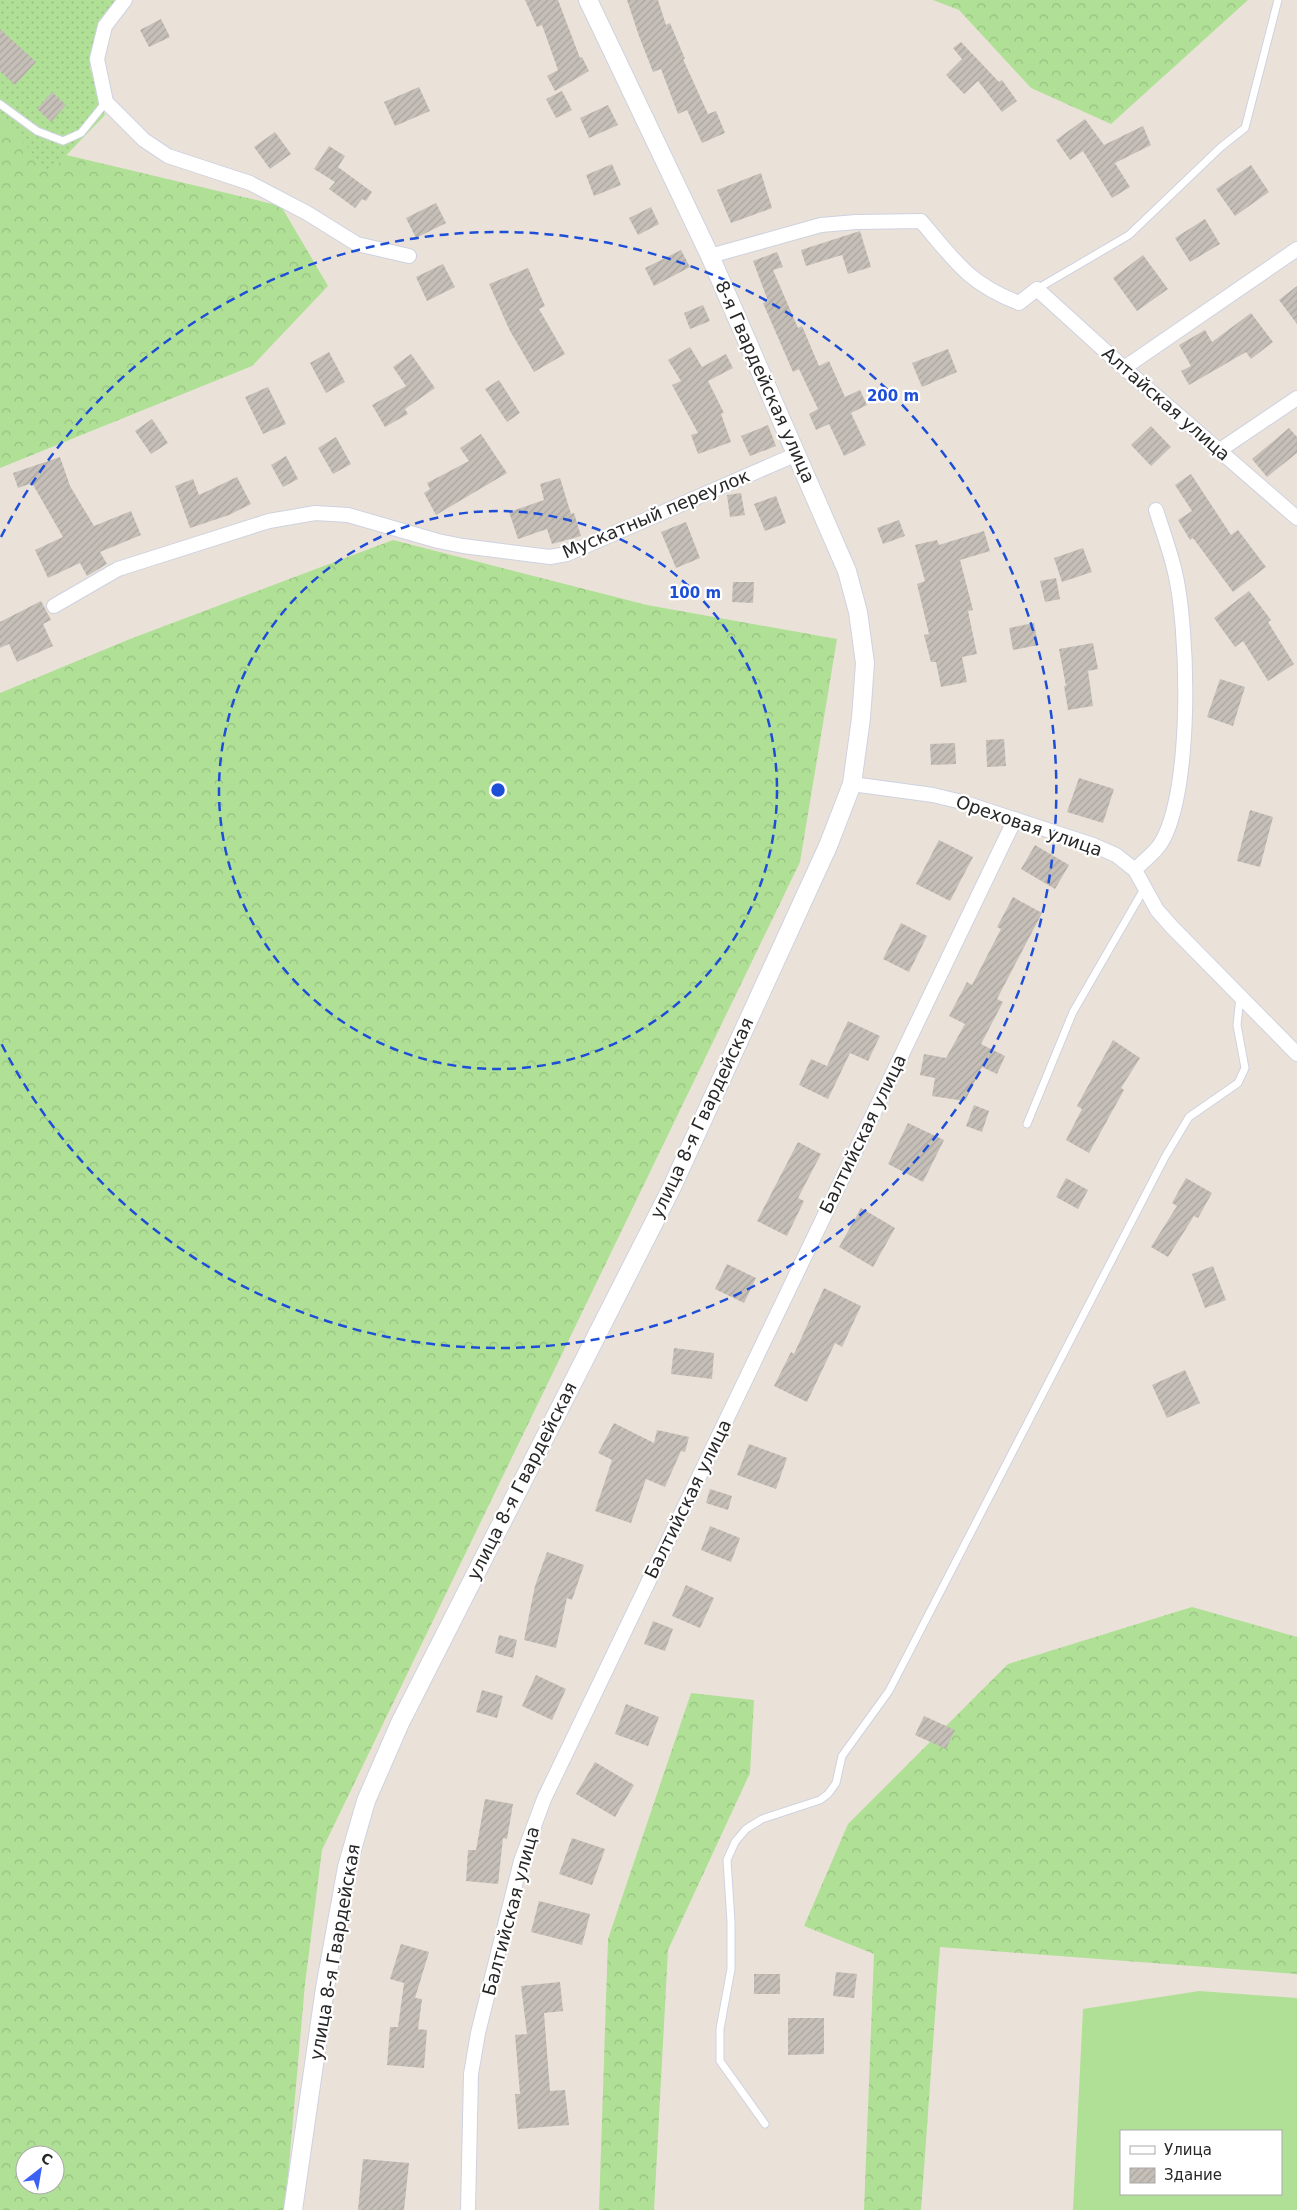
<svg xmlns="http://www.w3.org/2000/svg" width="1297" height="2210" font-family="'DejaVu Sans',sans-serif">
	<defs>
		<pattern id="forest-crowns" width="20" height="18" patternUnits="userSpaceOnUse" patternTransform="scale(1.25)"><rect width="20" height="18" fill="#b0e096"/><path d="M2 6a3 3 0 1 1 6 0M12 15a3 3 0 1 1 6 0" fill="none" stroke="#97c081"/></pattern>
		<pattern id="garden-dots" width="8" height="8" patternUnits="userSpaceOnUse" patternTransform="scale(1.25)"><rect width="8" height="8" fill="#b0e096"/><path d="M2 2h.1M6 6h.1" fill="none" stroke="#97c081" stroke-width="1.8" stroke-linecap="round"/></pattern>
		<pattern id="building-hatch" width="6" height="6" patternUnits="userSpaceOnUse" patternTransform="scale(1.25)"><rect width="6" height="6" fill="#c5bfb8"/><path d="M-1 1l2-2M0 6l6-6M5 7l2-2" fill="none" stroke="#a9a49e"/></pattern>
	</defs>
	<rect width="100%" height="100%" fill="#eae2d9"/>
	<path fill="#b0e096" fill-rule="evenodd" d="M1199,1991L1297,1998V2210H1073L1083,2009ZM1121,2131H1281V2194H1121Z"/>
	<path fill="url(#forest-crowns)" fill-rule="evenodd" d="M933,0H1248L1111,124L1031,88L959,10Z
		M0,113L58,153L281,206L328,286L252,366L0,468Z
		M393,540L647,605L837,639L800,862L322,1850L305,1984L285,2210H0V693L130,639ZM25,2155H55V2185H25Z
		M1192,1607L1297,1637V1974L940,1947L921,2210H864L874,1954L804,1926L848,1824L1008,1664Z
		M691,1693L754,1700L750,1773L668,1950L654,2210H599L608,1939Z"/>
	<path fill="url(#garden-dots)" d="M0,0H115L99,26L90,68L105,115L49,173L13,130L0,118Z"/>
	<path fill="url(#building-hatch)" d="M525,0H558L580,58L582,57L589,71L555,91L547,76L558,70L542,25L537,27Z
		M627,0H658L666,25L670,23L685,59H683L708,114L716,111L725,133L702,143L687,110L678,114L661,69L653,72L639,36Z
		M161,19L170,37L149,47L140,30Z
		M0,29L36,62L15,85L0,71Z
		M961,42L999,82L1002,80L1017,101L1002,112L978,81L964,94L946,75L962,59L953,48Z
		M419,87L430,111L395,126L384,102Z
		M562,91L572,110L556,118L546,99Z
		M52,92L66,105L51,122L37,109Z
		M608,105L618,125L589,138L580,118Z
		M1085,119L1104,145L1143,126L1151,145L1115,163L1130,187L1112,198L1083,151L1070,160L1056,140Z
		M275,132L291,154L270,169L254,147Z
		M329,146L345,156L338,167L372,192L366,201L362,199L355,208L329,189L335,182L314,169Z
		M612,164L621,185L594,196L586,175Z
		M1251,165L1269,192L1235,216L1216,189Z
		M761,173L772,208L731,223L717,190Z
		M436,203L446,223L416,238L406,218Z
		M651,207L659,224L638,235L629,218Z
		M1205,219L1220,244L1190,262L1175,238Z
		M860,231L871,267L848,274L842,255L806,266L801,250Z
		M681,250L690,267L654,286L645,268Z
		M777,252L783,267L773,270L798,328L802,326L819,366L829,361L845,397L860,390L867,405L851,413L866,445L844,456L829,424L816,430L809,414L818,409L799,369L793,372L763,303L768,301L753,261Z
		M1143,255L1168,289L1137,311L1113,278Z
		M443,264L455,287L427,301L416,277Z
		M528,268L545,306L539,309L565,354L534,372L510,331L489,284Z
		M1297,286V324L1279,300Z
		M703,305L710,321L690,329L684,313Z
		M1251,313L1273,342L1251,359L1246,352L1189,385L1181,371L1191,366L1179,345L1205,330L1212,342Z
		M690,347L702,367L726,354L733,368L708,381L724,413L721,414L731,442L698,454L691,435L698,433L672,385L681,381L668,360Z
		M948,349L957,372L922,387L912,363Z
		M329,352L345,382L326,393L310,363Z
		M411,354L435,388L405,409L408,414L385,427L372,405L406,386L393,367Z
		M499,380L520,413L507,422L485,389Z
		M268,387L286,424L263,434L245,397Z
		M152,419L168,443L151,454L135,431Z
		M768,425L776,446L750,456L741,436Z
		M1151,426L1171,447L1151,466L1131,445Z
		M1289,428L1297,437V453L1267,477L1252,459Z
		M481,434L507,473L436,515L424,493L430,489L427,483L469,461L460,448Z
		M336,437L351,464L333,474L318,448Z
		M286,456L298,479L283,487L271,465Z
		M60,457L70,486L94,526L131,511L141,535L100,552L107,564L87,576L80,563L48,578L35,550L63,537L32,483L18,488L13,473Z
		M1191,474L1231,535L1238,530L1266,567L1233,592L1193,538L1190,540L1178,520L1192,511L1175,485Z
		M237,477L251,504L229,515L190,528L175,486L193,479L199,495Z
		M560,478L571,514L574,513L581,536L552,544L547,529L518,539L509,512L544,500L540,484Z
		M741,493L745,515L730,517L727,495Z
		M776,496L786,523L765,531L754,504Z
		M899,520L905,536L883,544L877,528Z
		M686,522L700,558L676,568L661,532Z
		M984,531L990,551L960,560L973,610L968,611L977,654L962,657L967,682L941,687L936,662H931L924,635L929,634L917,584L925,581L915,545L937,540L939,545Z
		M1083,548L1092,572L1062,582L1054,558Z
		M1056,578L1060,599L1045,602L1040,581Z
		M733,582H754L753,603L732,602Z
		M1249,591L1271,620L1268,622L1294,664L1268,681L1243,641L1235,647L1214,618Z
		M41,601L51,620L43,624L53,646L17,662L9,644L0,648V622Z
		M1034,623L1038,645L1013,650L1009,628Z
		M1093,643L1098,669L1088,671L1093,706L1068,710L1064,686H1066L1059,649Z
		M1220,679L1245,687L1233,726L1207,717Z
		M1004,739L1006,766L987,767L986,740Z
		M955,743L956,764L931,765L930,744Z
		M1079,778L1114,789L1103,823L1067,812Z
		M1250,810L1273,817L1260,867L1237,861Z
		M939,840L973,857L950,901L916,884Z
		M1035,845L1069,865L1055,889L1021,869Z
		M1013,897L1042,913L997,999L1003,1002L981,1044L1005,1056L997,1074L982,1067L965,1101L932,1096L935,1078L920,1075L924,1054L946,1058L965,1024L949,1016L967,982L972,985L1001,929L997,927Z
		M901,923L927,936L909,972L883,959Z
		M848,1021L880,1036L868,1061L850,1053L828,1099L799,1085L811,1059L827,1066Z
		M1113,1040L1140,1058L1121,1088L1124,1090L1089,1153L1066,1140L1082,1109L1077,1106Z
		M974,1105L989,1111L982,1132L966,1126Z
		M908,1123L944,1140L923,1182L888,1164Z
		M798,1142L821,1154L798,1198L804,1201L787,1236L757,1221Z
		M1066,1178L1088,1190L1078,1209L1056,1197Z
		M1186,1178L1212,1193L1198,1218L1194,1216L1168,1257L1151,1247L1177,1206L1172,1203Z
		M861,1208L895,1228L873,1267L839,1247Z
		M727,1264L756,1278L744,1303L715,1289Z
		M1213,1266L1226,1300L1205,1308L1192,1274Z
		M824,1288L861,1306L842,1347L835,1343L807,1402L774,1386L791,1352L794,1354Z
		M674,1348L714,1353L712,1379L671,1374Z
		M1185,1370L1200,1403L1167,1418L1152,1385Z
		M614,1423L654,1443L657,1430L689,1437L685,1452L681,1451L665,1487L646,1479L631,1523L595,1511L612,1460L598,1453Z
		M749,1444L787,1458L776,1489L737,1475Z
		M710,1489L732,1496L728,1510L706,1503Z
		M710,1526L740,1538L731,1562L701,1550Z
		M547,1552L584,1565L572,1600L567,1598L556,1648L524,1640L535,1586Z
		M686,1585L714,1598L700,1628L672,1616Z
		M653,1621L673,1629L665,1651L644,1644Z
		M499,1635L517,1640L513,1658L495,1653Z
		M536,1675L566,1689L552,1720L522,1706Z
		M482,1690L503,1696L497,1718L476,1712Z
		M626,1704L659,1717L648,1746L615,1734Z
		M924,1716L955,1730L946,1749L915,1735Z
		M595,1762L634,1785L615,1817L576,1794Z
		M485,1799L513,1804L507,1839L503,1838L498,1884L466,1881L468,1850H476Z
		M572,1838L605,1849L592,1885L559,1874Z
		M539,1901L590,1914L582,1945L531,1932Z
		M401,1944L429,1952L415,1998L422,1999L418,2029L427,2030L424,2068L387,2065L390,2027H398L404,1983L390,1979Z
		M836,1972L857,1974L854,1998L833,1996Z
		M754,1974H780V1994H754Z
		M560,1982L563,2011L544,2013L550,2091L565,2090L569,2125L518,2129L515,2094H520L515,2035L527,2034L521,1986Z
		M788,2018H824V2054L788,2055Z
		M363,2159L409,2163L404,2210H358Z"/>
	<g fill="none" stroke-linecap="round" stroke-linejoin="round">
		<defs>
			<path id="service" d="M0,104L37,131L63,141L81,133L106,102
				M1037,289L1129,235L1221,147L1245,128L1278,0
				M1027,1124L1073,1012L1144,889
				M765,2124L720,2061V2029L731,1969V1922L727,1860L735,1842L746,1829L762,1819L820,1800L828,1794L836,1783L842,1756L889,1691L1165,1157L1189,1117L1238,1083L1245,1068L1237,1025L1240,997"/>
			<path id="minor" d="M125,0L105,26L97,59L106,102L144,140L168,156L250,183L307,213L357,244L409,256
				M710,256L821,225L856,222L921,221C955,261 968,283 1019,303L1037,289L1124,368L1297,518
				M1124,368L1297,249
				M1220,450L1297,398
				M54,606L118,569L269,521L315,513L348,515L438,541L463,546L550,557L567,554L797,454
				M852,784L933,795L962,802L1093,845L1116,855L1135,870L1157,910L1172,927L1297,1054
				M1135,870C1143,861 1155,853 1161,843C1193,791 1189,627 1174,568C1169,548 1162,529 1156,510
				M468,2210L471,2074L478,2033L521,1861L544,1799L1015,819"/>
			<path id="tertiary" d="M293,2210L325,1988L347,1867L366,1801L400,1723L672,1187L828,846L852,784L861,718L865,663L858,612L847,571L710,256L588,0"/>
		</defs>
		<use href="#service" stroke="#ced2e0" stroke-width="9"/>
		<use href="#minor" stroke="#ced2e0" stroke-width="16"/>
		<use href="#tertiary" stroke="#ced2e0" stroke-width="20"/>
		<use href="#service" stroke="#fff" stroke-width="7"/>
		<use href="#minor" stroke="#fff" stroke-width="14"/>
		<use href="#tertiary" stroke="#fff" stroke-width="18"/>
	</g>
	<g fill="none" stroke="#1d4ed8" stroke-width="2.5" stroke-dasharray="9 6">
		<circle cx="498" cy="790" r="279"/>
		<path d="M1 537A558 558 0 1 1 1 1043"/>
	</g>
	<g text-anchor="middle" stroke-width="4.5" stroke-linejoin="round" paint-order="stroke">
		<g font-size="18" fill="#272727" stroke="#fff">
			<text transform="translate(765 382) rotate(66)" y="6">8-я Гвардейская улица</text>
			<text transform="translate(1166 404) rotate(41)" y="6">Алтайская улица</text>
			<text transform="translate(656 514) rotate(-23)" y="6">Мускатный переулок</text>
			<text transform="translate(1029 826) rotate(19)" y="6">Ореховая улица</text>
			<text transform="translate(702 1118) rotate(-65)" y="6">улица 8-я Гвардейская</text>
			<text transform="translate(863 1134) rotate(-64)" y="6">Балтийская улица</text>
			<text transform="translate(522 1481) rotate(-63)" y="6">улица 8-я Гвардейская</text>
			<text transform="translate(688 1499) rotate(-64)" y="6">Балтийская улица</text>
			<text transform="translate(511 1911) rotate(-75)" y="6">Балтийская улица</text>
			<text transform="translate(335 1952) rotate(-80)" y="6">улица 8-я Гвардейская</text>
		</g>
	</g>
	<circle cx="498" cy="790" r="8" fill="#1d4ed8" stroke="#fff" stroke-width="2.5"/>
	<g font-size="15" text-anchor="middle" font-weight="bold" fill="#1d4ed8" stroke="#fff" stroke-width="4.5" stroke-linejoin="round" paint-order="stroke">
		<text x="893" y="401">200 m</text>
		<text x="695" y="598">100 m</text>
	</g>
	<rect x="1120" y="2130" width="162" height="65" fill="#ffffff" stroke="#a9a9a9"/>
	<rect x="1130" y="2146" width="25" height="8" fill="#ffffff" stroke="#a9a9a9"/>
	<text x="1164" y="2155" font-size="15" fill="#272727">Улица</text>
	<rect x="1130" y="2168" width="25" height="15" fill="url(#building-hatch)" stroke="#a9a9a9"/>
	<text x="1164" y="2180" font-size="15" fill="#272727">Здание</text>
	<g transform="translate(40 2170) rotate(31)"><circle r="24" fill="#ffffff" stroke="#a9a9a9"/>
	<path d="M0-4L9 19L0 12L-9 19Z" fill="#3b61f5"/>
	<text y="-8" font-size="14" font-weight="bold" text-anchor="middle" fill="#272727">С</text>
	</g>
</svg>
